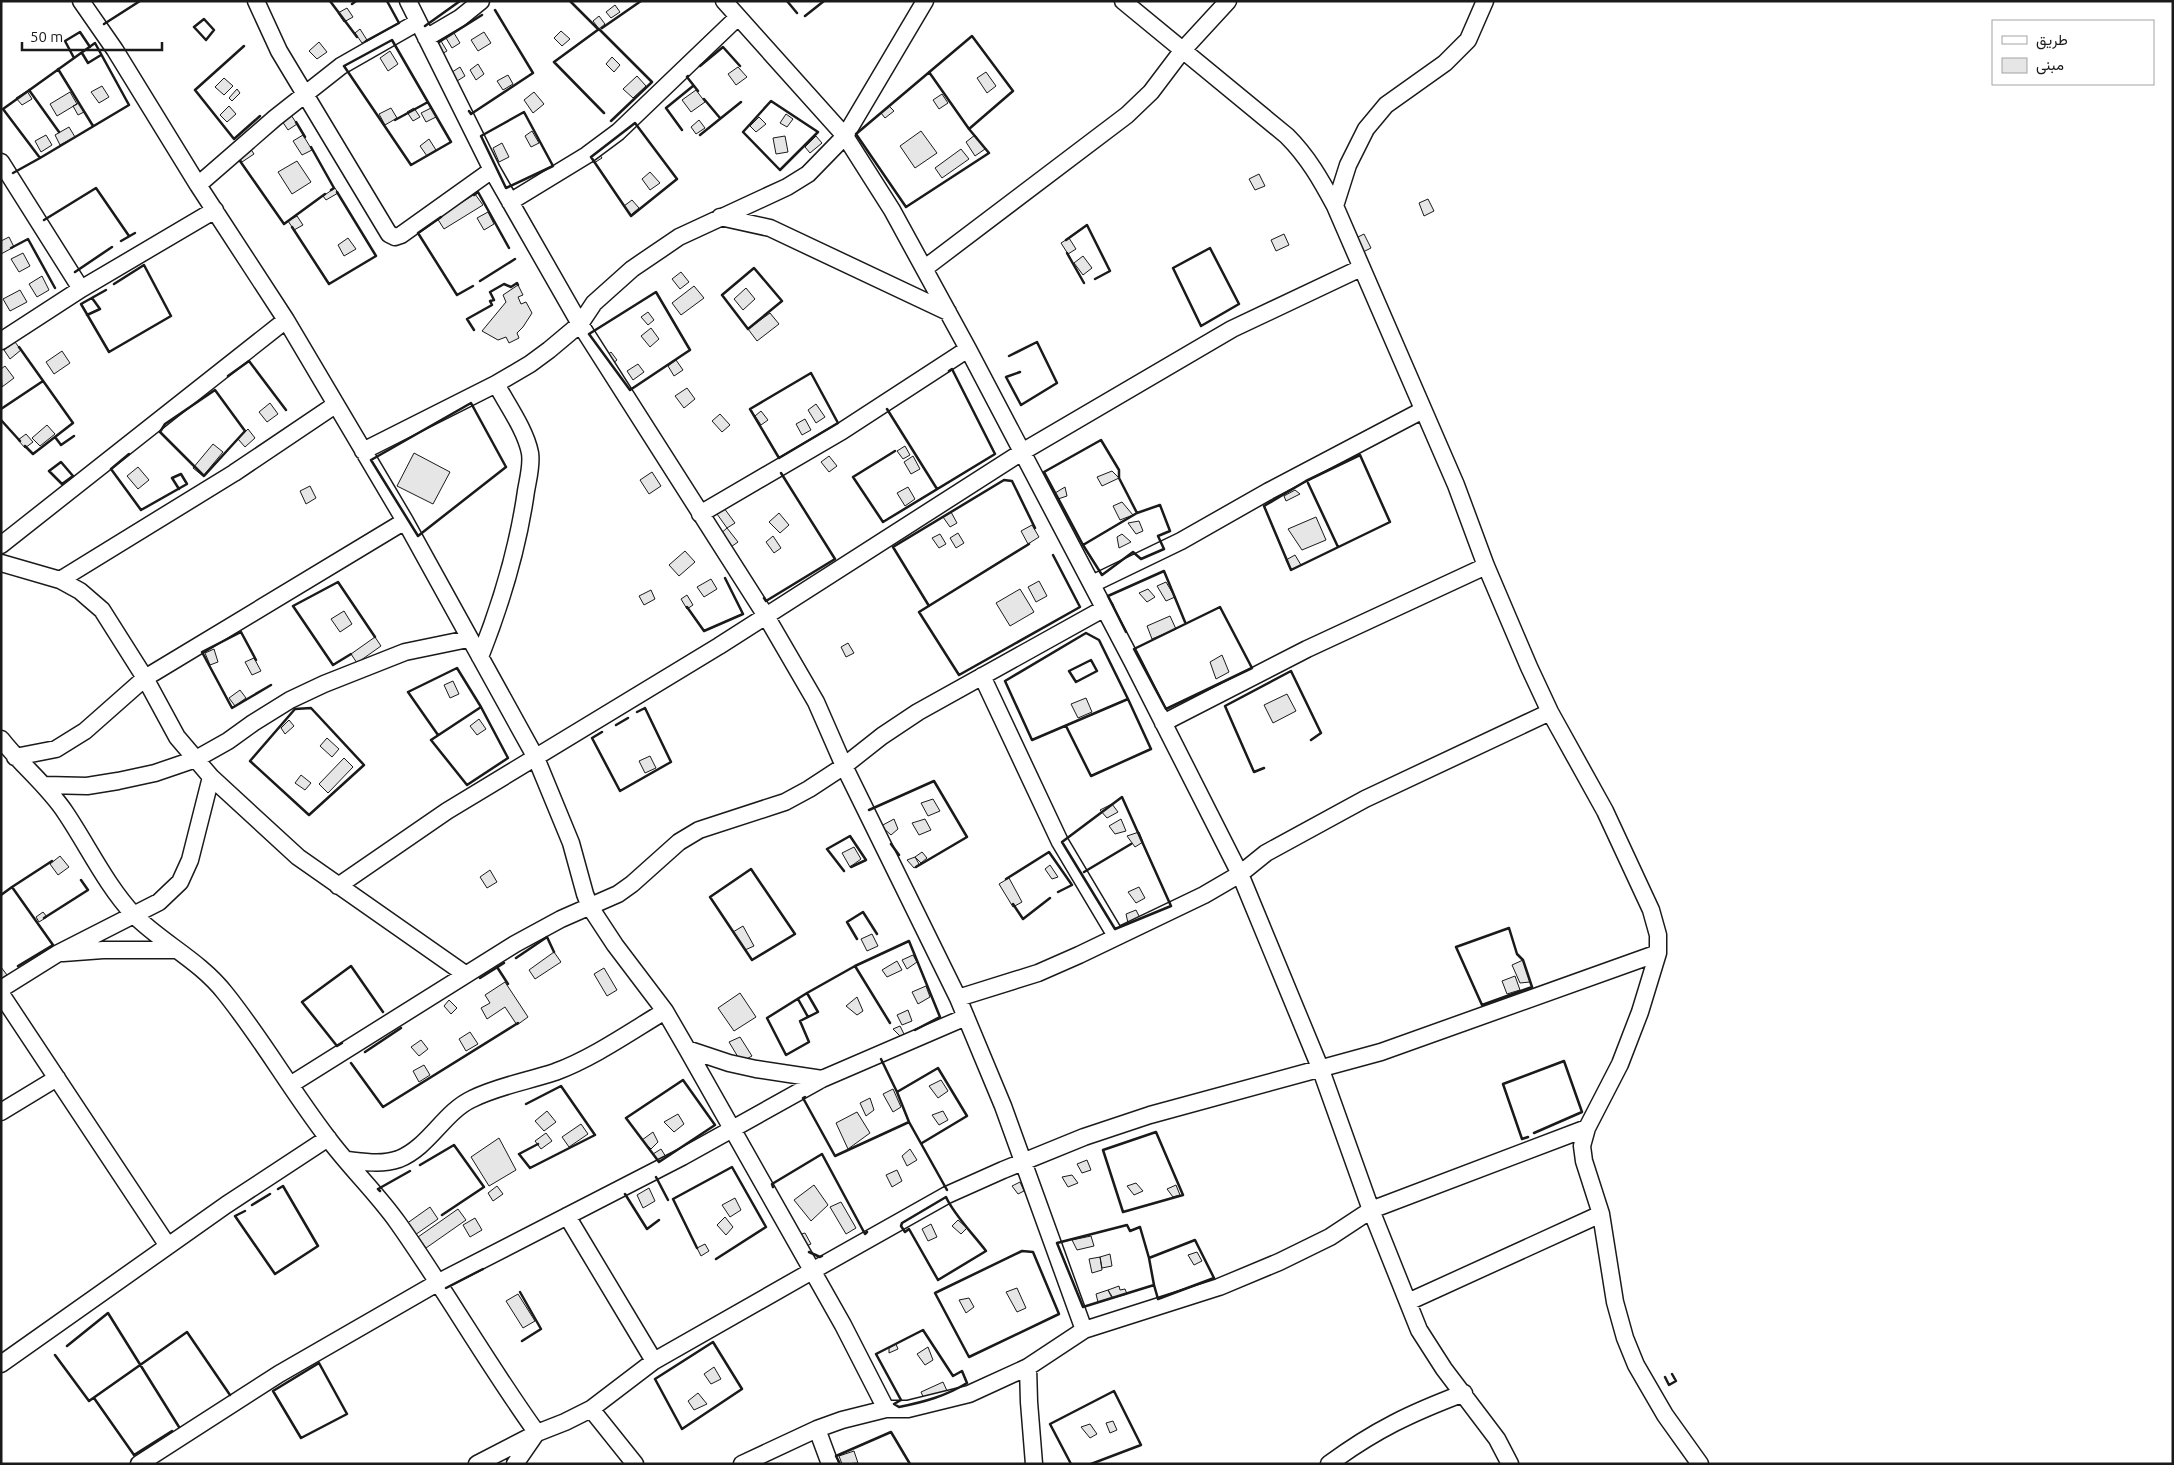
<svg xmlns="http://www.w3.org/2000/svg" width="2174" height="1465" font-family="Ubuntu,Vazirmatn,sans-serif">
	<rect width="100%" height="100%" fill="#fff"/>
	<path fill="#e6e6e6" stroke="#1a1a1a" d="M615,5L620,12L611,18L606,12Z
		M347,8L353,17L344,22L338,13Z
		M599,16L605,24L599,29L593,21Z
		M360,29L367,40L362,43L355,33Z
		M561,31L570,39L562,46L554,38Z
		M484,32L491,43L478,51L471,40Z
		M454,33L460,43L452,48L446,38Z
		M441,41L447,51L438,56L432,46Z
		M319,42L327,52L317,59L309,51Z
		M390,51L398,64L388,71L380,58Z
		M612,57L620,65L614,72L606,64Z
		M478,64L484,74L476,80L470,70Z
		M460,67L465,76L454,83L449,74Z
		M738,67L747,77L736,85L728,74Z
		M986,72L996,86L987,93L977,78Z
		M508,75L513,84L503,90L497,81Z
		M637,76L646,86L633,98L623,89Z
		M224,78L233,86L224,95L215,87Z
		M102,86L109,97L99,103L91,92Z
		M237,89L240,93L232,101L229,98Z
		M696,90L705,102L691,112L682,100Z
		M27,91L32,99L22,105L16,98Z
		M70,92L77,104L57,116L50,104Z
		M534,92L544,104L533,113L524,100Z
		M942,94L948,103L939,109L933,100Z
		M79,103L84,112L78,115L73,106Z
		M229,106L236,114L227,122L220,115Z
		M889,106L894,111L885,118L881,113Z
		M391,108L397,118L385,125L379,114Z
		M414,108L420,117L413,121L407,112Z
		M431,108L436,117L426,122L421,113Z
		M786,114L793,119L787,127L780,123Z
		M291,115L297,124L288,130L282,121Z
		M759,117L766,124L756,132L750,126Z
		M699,120L705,128L696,134L691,127Z
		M69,127L75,137L60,145L55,135Z
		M532,131L539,143L531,147L525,136Z
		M921,131L937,153L915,168L900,146Z
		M46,135L52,145L41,152L35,141Z
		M303,135L312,150L302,155L293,141Z
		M975,135L985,149L975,156L966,142Z
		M785,136L788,152L776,154L773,138Z
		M816,136L822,143L810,153L805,147Z
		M429,139L436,150L427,156L420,146Z
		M502,143L509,157L499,162L493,148Z
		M250,148L254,154L242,162L238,156Z
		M961,149L969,159L942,178L935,168Z
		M598,152L602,158L594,163L591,157Z
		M297,161L311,182L292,194L278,172Z
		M650,172L660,183L650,190L642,179Z
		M1259,174L1265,186L1255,190L1249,179Z
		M335,188L338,193L326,200L323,196Z
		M475,194L483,205L444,229L437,218Z
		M1428,199L1434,211L1424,216L1419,203Z
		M632,200L639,208L631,215L624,206Z
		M488,212L494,224L484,230L477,218Z
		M297,216L303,225L294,230L288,221Z
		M1284,234L1289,245L1276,251L1271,240Z
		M1364,234L1371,248L1361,253L1354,239Z
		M9,237L14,247L1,254V241Z
		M348,238L356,249L344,256L338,245Z
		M1069,238L1076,249L1068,254L1061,243Z
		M23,253L30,266L19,272L11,259Z
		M1083,256L1092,268L1083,275L1074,263Z
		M681,272L689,282L680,289L672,279Z
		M42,276L49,290L37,297L29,284Z
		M518,285L523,295L518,297L521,304L526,302L532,313L523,327L517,333L519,338L509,343L506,337L498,340L482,331L506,302L503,295Z
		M694,286L704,298L681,315L672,303Z
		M746,288L755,299L743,310L734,299Z
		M20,290L27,302L10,311L3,299Z
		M648,312L654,320L648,325L641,317Z
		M770,313L779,324L757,341L748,329Z
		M651,328L659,339L650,347L641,336Z
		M15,342L21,350L10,359L4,350Z
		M62,351L70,363L54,374L46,362Z
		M611,352L617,360L612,364L606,356Z
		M676,360L683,370L674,376L668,366Z
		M638,364L644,372L633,380L627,371Z
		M5,366L14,378L2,387L1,369Z
		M687,388L695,399L684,408L675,396Z
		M270,403L278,414L267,422L259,412Z
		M816,404L825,417L816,423L808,410Z
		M761,411L768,420L761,425L755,416Z
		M720,414L730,425L722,432L712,421Z
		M805,419L811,430L802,435L796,424Z
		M47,425L55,434L40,446L32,438Z
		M248,429L255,438L245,447L238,439Z
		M26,434L33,442L25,448L18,440Z
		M213,444L223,452L203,476L193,468Z
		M905,446L910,455L903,459L897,451Z
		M414,453L450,472L433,504L397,486Z
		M829,456L837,466L829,472L821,462Z
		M913,456L920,469L911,474L904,462Z
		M138,467L149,480L138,489L127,476Z
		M1112,471L1119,478L1102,486L1097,477Z
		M652,472L661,486L649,494L640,480Z
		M310,486L316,498L306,504L300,491Z
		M908,487L915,499L905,506L897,493Z
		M1065,487L1067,496L1058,499L1055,493Z
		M1295,490L1300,494L1286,501L1284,496Z
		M1122,502L1133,515L1120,520L1113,506Z
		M724,508L735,523L727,528L717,514Z
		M951,512L957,523L950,527L943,517Z
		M779,513L789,525L780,533L769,522Z
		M1316,517L1326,540L1302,550L1288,529Z
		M1139,521L1143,531L1136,534L1128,523Z
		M1032,525L1039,537L1028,544L1021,531Z
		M727,528L738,542L728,549L719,535Z
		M958,533L964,543L956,548L950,538Z
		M940,534L946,544L939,548L932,538Z
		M1122,534L1131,542L1119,548L1117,537Z
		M773,536L781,548L774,553L766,542Z
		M685,551L695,562L679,576L669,565Z
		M1295,555L1301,565L1291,570L1286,560Z
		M711,579L717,589L704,597L697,587Z
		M1039,581L1047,596L1036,602L1028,587Z
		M1166,582L1175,597L1166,601L1157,586Z
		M1020,589L1034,612L1010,626L996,603Z
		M1148,589L1155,597L1147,602L1139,593Z
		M651,590L655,599L644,605L639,596Z
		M687,595L693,605L687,609L681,599Z
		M344,611L352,624L340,632L331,619Z
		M1170,616L1176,629L1152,639L1147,626Z
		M375,637L381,646L357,663L351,654Z
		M848,643L854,653L846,657L841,647Z
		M214,649L218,662L210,665L205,653Z
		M1222,655L1229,672L1216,679L1210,662Z
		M254,658L261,671L252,675L245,662Z
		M453,681L459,694L450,698L444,685Z
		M240,690L246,698L235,706L229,698Z
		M1287,694L1296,711L1273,723L1264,705Z
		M1086,698L1092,712L1078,718L1071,704Z
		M479,719L486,729L477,735L470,726Z
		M289,720L294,726L285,734L281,728Z
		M327,738L339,749L332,757L320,746Z
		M650,756L656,768L645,773L639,761Z
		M344,758L353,767L328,793L319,784Z
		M301,775L311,783L305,790L295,783Z
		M933,799L940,811L928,816L921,803Z
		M1112,804L1118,812L1107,818L1100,810Z
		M894,819L898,829L891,835L881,826Z
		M925,819L931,830L919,835L912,823Z
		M1121,819L1126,831L1115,834L1109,826Z
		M1139,832L1143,842L1135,847L1127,836Z
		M854,847L861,859L850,867L842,853Z
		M922,852L927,858L921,863L915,857Z
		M60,856L69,867L58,875L50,864Z
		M915,857L919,864L914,868L907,860Z
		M1050,865L1058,877L1052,879L1045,869Z
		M490,870L497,882L487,888L480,877Z
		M1009,878L1022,902L1013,907L999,884Z
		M1139,887L1145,898L1136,903L1128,892Z
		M1136,910L1140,918L1128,923L1126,914Z
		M43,912L47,917L39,922L36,917Z
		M743,926L754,946L745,950L733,932Z
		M872,934L878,946L867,951L861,939Z
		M554,952L561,962L535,979L529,970Z
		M913,955L917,962L907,969L902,960Z
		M1523,960L1530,982L1520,983L1512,965Z
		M897,961L902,970L887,977L882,970Z
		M1,967L7,975L1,979Z
		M604,968L617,990L607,996L594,974Z
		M1515,976L1520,990L1507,994L1502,981Z
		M505,982L528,1017L517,1025L505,1007L487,1019L481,1008L490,1003L485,995Z
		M926,986L930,997L918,1004L912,992Z
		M740,993L756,1017L734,1031L718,1008Z
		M857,997L863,1011L857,1015L846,1006Z
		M449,1000L457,1008L451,1014L444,1006Z
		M908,1010L912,1021L902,1025L897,1015Z
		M900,1026L905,1036L901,1037L893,1029Z
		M470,1032L478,1044L466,1051L459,1039Z
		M740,1037L752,1056L741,1062L729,1042Z
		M421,1040L428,1049L419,1056L411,1047Z
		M424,1065L430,1075L419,1082L413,1071Z
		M941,1080L948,1091L938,1098L929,1086Z
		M893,1089L901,1107L893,1112L883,1094Z
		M870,1098L874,1110L866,1116L860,1103Z
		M547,1111L556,1122L544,1131L535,1121Z
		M943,1111L948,1120L939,1125L932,1115Z
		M857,1112L870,1133L848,1149L836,1123Z
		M678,1114L684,1124L674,1132L664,1122Z
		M581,1124L588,1134L569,1147L562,1137Z
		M653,1132L658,1142L651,1149L642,1140Z
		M546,1133L552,1141L541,1149L535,1141Z
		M499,1138L516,1170L489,1186L471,1157Z
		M661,1149L666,1157L659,1162L653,1154Z
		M910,1149L917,1160L907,1166L902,1156Z
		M1087,1160L1091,1170L1082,1173L1077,1164Z
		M897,1170L902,1181L892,1187L886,1175Z
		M1072,1175L1078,1183L1068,1187L1062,1177Z
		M1020,1182L1024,1191L1018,1194L1012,1186Z
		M1136,1183L1143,1191L1134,1195L1127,1186Z
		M814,1185L828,1205L811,1221L794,1200Z
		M1176,1185L1180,1195L1173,1197L1167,1189Z
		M497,1186L503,1194L493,1201L488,1193Z
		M649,1188L655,1201L643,1208L637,1195Z
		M735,1198L741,1210L730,1217L722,1205Z
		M841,1202L856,1228L846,1234L830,1207Z
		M430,1207L438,1219L415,1235L406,1224Z
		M458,1209L466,1220L426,1248L418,1237Z
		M725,1217L733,1227L726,1235L717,1225Z
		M475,1218L482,1230L470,1237L463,1225Z
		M958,1220L967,1228L961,1234L952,1226Z
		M931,1224L937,1237L928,1241L922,1229Z
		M805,1233L811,1244L804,1247L798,1235Z
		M1091,1236L1094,1246L1077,1250L1072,1240Z
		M705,1244L709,1251L701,1256L697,1248Z
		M1197,1252L1202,1261L1194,1265L1188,1255Z
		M1110,1254L1112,1266L1102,1268L1100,1257Z
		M1100,1257L1102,1270L1092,1273L1089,1259Z
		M1119,1286L1120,1290L1125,1289L1127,1294L1113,1298L1108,1290Z
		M1017,1288L1026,1308L1017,1312L1006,1292Z
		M1108,1290L1112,1298L1098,1302L1096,1294Z
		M518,1294L535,1321L523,1328L506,1301Z
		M969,1298L974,1307L966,1313L959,1300Z
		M896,1344L898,1349L889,1353V1348Z
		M928,1347L933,1360L925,1365L917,1354Z
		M714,1367L721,1379L711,1384L704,1374Z
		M943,1382L948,1393L925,1401L921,1392Z
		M698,1393L707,1404L694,1410L688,1401Z
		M1113,1421L1117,1430L1110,1433L1106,1423Z
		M1090,1424L1097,1434L1090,1438L1081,1427Z
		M854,1451L858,1463L842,1464L839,1456Z"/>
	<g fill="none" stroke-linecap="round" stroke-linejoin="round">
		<defs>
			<path id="street" d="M81,1L115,50L198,185L286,320L405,521L536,758L571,843L585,894L590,907L615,945L665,1011L687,1049L843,1325L886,1409
				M256,1L279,51L389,234L395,237L401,235L492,170
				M408,1L492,170L580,324L766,616L816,702L844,766L958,998L1003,1106L1084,1330
				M724,1L845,136L892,210L968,349L1132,661L1240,874L1321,1070L1371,1210L1419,1330L1444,1369L1497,1439L1510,1464
				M1123,1L1287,136C1308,157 1321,180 1335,206L1456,485L1486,566L1529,667L1550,712L1605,811L1651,910L1658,935V953L1640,1012L1620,1064L1587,1128L1582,1146L1584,1161L1601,1214L1615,1302L1625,1338L1636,1365L1665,1415L1700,1464
				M426,38L460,18L481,1
				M1,162L81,289
				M198,185L275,118L341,66L418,22
				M510,202L587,155L618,132L738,17
				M1335,206L1348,165L1366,129L1386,105L1445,63L1468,40L1485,1
				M720,217L770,228L948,312
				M925,268L1127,115L1151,92L1182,51L1228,1
				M1,341L81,289L215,210
				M363,451L496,384L530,364L549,350L580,324L594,303L632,269L679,237L787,187L808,174L845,136L925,1
				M700,514L842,431L968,349
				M1,545L286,320
				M1,563L60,580L80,591L102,610L145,678L177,737L211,777L298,857L465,974
				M60,580L234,473L335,405
				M1092,584L1181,541L1269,491L1423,410
				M480,657C501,604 518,548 526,491C528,479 532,465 530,453C526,431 507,404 496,384
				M982,676L1060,842L1116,936
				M1163,723L1307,649L1486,566
				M1,739C21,765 47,785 65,812C88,846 106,885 134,915C162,943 200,961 225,993C262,1039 291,1090 327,1137C349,1167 376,1192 398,1223C446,1291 488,1365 537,1433L565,1422L591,1409L654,1361L812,1271L947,1195L1003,1170L1084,1137L1150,1115L1381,1052L1658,953
				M15,757L56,749L85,731L145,678L405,521
				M45,785L87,786L118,781L155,773L196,759L228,741L253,723L290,700L324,684L405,652L468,639
				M338,886L447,811L719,646L1022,452L1232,329L1361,268
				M63,953L103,950H176
				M1,989L57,954L159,902L180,882L190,860L211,777
				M1,994L168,1246
				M958,998L1038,973L1079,955L1204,895L1240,874L1266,853L1365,799L1550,712
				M687,1049L729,1063L756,1069L822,1079
				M290,1085L515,944L561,919L618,894L632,884L679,842L699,830L785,802L809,789L844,766L882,736L918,712L1105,608
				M1,1112L57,1078
				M347,1160C365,1162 382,1165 399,1159C429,1147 444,1112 472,1099C498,1086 528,1081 555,1072C593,1058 630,1032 665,1011
				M567,1216L654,1361
				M1408,1302L1601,1214
				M1,1364L226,1205L328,1138
				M1028,1367L1029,1402L1034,1464
				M591,1409L635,1464
				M817,1429L830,1464
				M139,1464L279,1374L437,1283L682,1157L822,1079L966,1017
				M477,1464L537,1433
				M515,1464L535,1435
				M742,1464L817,1429L842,1420L886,1409H908L969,1394L1028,1367L1084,1330L1219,1287L1279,1262L1330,1237L1371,1210L1587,1128
				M1329,1464C1375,1430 1411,1413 1464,1393"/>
		</defs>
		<use href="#street" stroke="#1a1a1a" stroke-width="19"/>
		<use href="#street" stroke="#fff" stroke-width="16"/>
		<path stroke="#1a1a1a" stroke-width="2.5" d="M330,1L357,37
			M570,1L598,29
			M787,1L797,13
			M352,4L356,1
			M805,16L824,1
			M204,19L214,30L206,40L194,27Z
			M104,24L140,1
			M425,26L460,1
			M602,28L641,1
			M972,36L1013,91L969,129L989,153L906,207L856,134Z
			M392,40L451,142L411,165L344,66Z
			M366,41L399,23L387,1
			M439,42L482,15
			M95,43L129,105L40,158L3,109Z
			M244,46L195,90L234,139L260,116
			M82,53L88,63L101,55
			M74,58L65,41L80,32L90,47
			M700,66L723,47L740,66
			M58,69L93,126
			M929,72L969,129
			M688,76L687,77L698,91
			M29,90L59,132
			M704,99L720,118
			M771,101L818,132L780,170L743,132Z
			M469,111L471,114L533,73L495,10
			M524,112L553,166L506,188L481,136Z
			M604,113L554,62L599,29L652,82L611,121
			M395,120L428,102
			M296,122L305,137
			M635,123L677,179L631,216L591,157Z
			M682,130L666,108L693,86
			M700,135L741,102
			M311,147L334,188L331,190
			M240,161L284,224L325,194
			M13,173L40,158
			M474,195L478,192L509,248
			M441,217L418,233L457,295L473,286
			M44,220L96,188L129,236
			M292,227L329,284L376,256L337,192
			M1066,240L1087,225L1110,271L1095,279
			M121,241L135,233
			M11,248L28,239L55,288
			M1210,248L1239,304L1201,326L1173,268Z
			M1067,253L1084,283
			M754,268L782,301L748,329L722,295Z
			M75,272L112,247
			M480,281L515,259
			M106,290L81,304L109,352L171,316L144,265L114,284
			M656,292L690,350L630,390L589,334Z
			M87,315L100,309L92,298
			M474,330L467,319L492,305L490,301L494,300L490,292L504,284L511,287L517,283L518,285
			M19,347L73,423L33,454L25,446
			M1009,356L1037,342L1057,383L1021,405L1006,377L1020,372
			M811,373L838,423L779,458L750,409Z
			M228,376L249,361L286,410
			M215,390L245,431L204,476L160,432L165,424Z
			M471,403L506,467L418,536L371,460Z
			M1,409L43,381
			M887,409L937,489
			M1,420L20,441
			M55,437L61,445L74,436
			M1101,440L1119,470V478L1137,513L1160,505L1170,531L1158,536L1164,549L1141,559L1133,552L1102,575L1083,545L1044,472Z
			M895,451L853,477L883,522L995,454L952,369L949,371
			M129,454L111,469L141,510L187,484L181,474L172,478L179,489
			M1360,455L1390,522L1291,570L1264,506L1306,481Z
			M61,462L73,476L62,484L49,471Z
			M1308,483L1338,547
			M1029,544L919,612L959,675L1080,607L1053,555
			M1083,545L1137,513
			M764,598L766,601L835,559L781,473
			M929,606L893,547L1004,480L1012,481L1035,528
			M687,607L704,631L743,614L725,578
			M1220,607L1252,668L1166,709L1134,649Z
			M1126,632L1108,596L1164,571L1185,622
			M1086,633L1099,640L1128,699L1032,740L1005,681Z
			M351,654L333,665L293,606L338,582L375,637
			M256,660L241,632L202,652L232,708L271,685
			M1091,660L1097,671L1076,682L1069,671Z
			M481,707L508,758L467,785L431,740Z
			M311,708L364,765L309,815L250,761L295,709Z
			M616,725L628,718
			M1066,726L1091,776L1151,749L1128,699
			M602,732L592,738L620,791L671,762L645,708L637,712
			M438,735L408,692L457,668L481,707
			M1264,768L1254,772L1225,706L1291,671L1321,733L1311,740
			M1122,797L1171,906L1115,929L1062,842Z
			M869,810L934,781L967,837L916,867
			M891,844L899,855
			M751,869L795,934L752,960L710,897Z
			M844,871L827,849L850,836L866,860L851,867
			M1084,872L1131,844
			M1006,879L1049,852L1072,885L1058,892
			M12,887L52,861
			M1,895L12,887L53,945L18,966
			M1013,904L1023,919L1050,898
			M44,918L88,890L81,880
			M1509,928L1517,954L1523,960L1532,987L1482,1005L1456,947Z
			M857,939L847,922L863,912L877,934
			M516,958L547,937L554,952
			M497,967L508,984
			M480,978L504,963
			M807,993L818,1012L800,1021L809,1042L786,1055L767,1018L807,993L855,966
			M798,999L808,1017
			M890,1023L855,966L909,941L940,1017L915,1030
			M342,1043L337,1046L302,1002L351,966L383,1012
			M365,1052L401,1028
			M881,1059L897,1092L938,1068L967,1116L922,1143
			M351,1063L383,1107L518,1023
			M683,1080L715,1125L659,1162L626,1118Z
			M897,1092L909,1122
			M805,1097L803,1098L835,1156L909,1122L947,1190
			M526,1104L561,1086L595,1135L530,1168L519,1154L538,1144
			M1156,1132L1183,1195L1123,1212L1103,1150Z
			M1528,1137L1522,1139L1503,1084L1564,1061L1582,1112L1534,1133
			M420,1165L454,1145L484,1187L442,1215
			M656,1177L668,1200
			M773,1187L772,1184L822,1154L865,1234L867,1232
			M380,1191L378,1189L410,1171
			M625,1194L647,1229L659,1220
			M946,1197C954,1215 974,1235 986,1251L938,1280L909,1229L905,1232L901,1226L902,1223Z
			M252,1205L270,1194
			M245,1211L235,1216L275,1274L318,1246L283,1186L278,1189
			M1127,1225L1130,1231L1140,1227L1149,1258L1195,1240L1214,1278L1158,1299L1154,1285L1083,1307L1057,1243Z
			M697,1248L673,1199L732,1167L766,1227L716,1259
			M1022,1251L1033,1252L1059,1314L969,1357L935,1293Z
			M809,1252L820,1257L822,1256
			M1149,1258L1154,1285
			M446,1288L483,1269
			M520,1292L541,1329L522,1341
			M923,1330L953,1376L962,1371L967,1383C946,1396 924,1402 899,1407L894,1404L901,1400L876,1354Z
			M713,1342L742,1389L682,1429L655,1379Z
			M67,1346L108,1313L179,1427
			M55,1355L89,1401L187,1332L230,1395
			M319,1363L347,1414L301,1438L273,1391Z
			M1665,1377L1669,1385L1676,1381L1672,1374
			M94,1398L134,1455L172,1431
			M840,1464L836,1456L891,1432L910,1464
			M1071,1464L1050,1424L1114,1391L1141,1445L1091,1464"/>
	</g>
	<rect width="2174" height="1465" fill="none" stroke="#1a1a1a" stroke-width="5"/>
	<rect x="1992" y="20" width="162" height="65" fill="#ffffff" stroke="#a3a3a3"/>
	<rect x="2002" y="36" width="25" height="8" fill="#ffffff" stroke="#a3a3a3"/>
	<text x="2036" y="45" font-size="15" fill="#1a1a1a">طريق</text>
	<rect x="2002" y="58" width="25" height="15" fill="#e6e6e6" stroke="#a3a3a3"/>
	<text x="2036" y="70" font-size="15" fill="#1a1a1a">مبنى</text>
	<path d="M22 42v8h140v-8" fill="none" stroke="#1a1a1a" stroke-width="2.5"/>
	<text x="30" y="42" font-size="15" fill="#1a1a1a" stroke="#ffffff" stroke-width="4" paint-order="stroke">50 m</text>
</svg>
